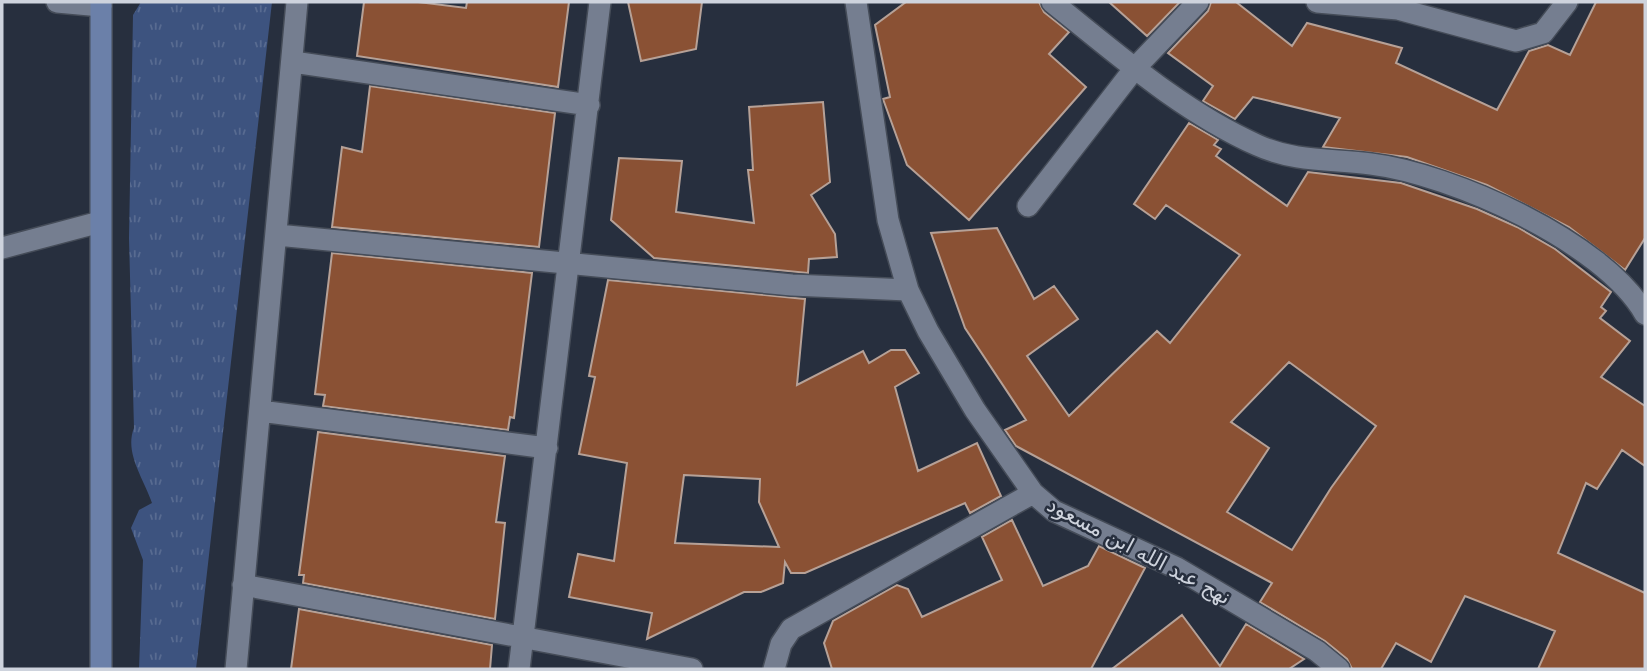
<svg xmlns="http://www.w3.org/2000/svg" width="1647" height="671" font-family="'DejaVu Sans','Noto Sans Arabic',sans-serif">
	<defs>
		<pattern id="grass-tufts" width="24" height="20" patternUnits="userSpaceOnUse" patternTransform="scale(1.75)"><rect width="24" height="20" fill="#3d537f"/><path d="M3 7l-1-3M5 7V3M7 7l1-3M15 17l-1-3M17 17v-4M19 17l1-3" fill="none" stroke="#586b91"/></pattern>
	</defs>
	<rect width="100%" height="100%" fill="#272f3e"/>
	<path fill="url(#grass-tufts)" d="M141,2H272L196,669H139L143,560L131,528L139,510L152,503C144,479 124,453 134,428L129,238L133,15Z"/>
	<path fill="#8a5134" stroke="#b6a197" stroke-width="2" fill-rule="evenodd" d="M364,2H418L466,8L467,2H569L558,87L357,56Z
		M628,2H702L696,49L641,61Z
		M906,2H1039L1044,12L1069,32L1049,54L1086,87L969,220L907,165L883,99L890,97L875,25Z
		M1109,2H1180L1147,36Z
		M1211,2H1236L1292,46L1307,23L1402,48L1396,63L1497,110L1529,51L1548,45L1570,55L1596,2H1645V238L1625,270L1569,227L1487,185L1407,157L1323,147L1340,118L1253,97L1235,119L1203,101L1213,86L1168,53L1208,11Z
		M370,86L555,113L539,247L332,227L342,147L362,152Z
		M823,102L830,182L811,195L835,234L837,257L809,259L808,273L654,258L611,220L619,158L682,161L676,212L754,223L748,170H753L749,107Z
		M1189,123L1218,140L1214,145L1221,149L1216,156L1287,206L1308,172L1401,183L1477,209L1517,227L1555,249L1611,292L1601,307L1606,311L1600,318L1630,341L1601,377L1645,406V466L1622,450L1597,489L1586,483L1558,553L1645,593V669H1538L1555,631L1465,596L1431,662L1396,643L1381,669H1352L1347,659L1325,641L1260,602L1272,583L1016,446L1005,430L1026,420L965,328L931,233L997,228L1034,299L1054,286L1078,319L1027,356L1069,416L1157,331L1170,343L1240,255L1166,205L1155,219L1134,204ZM1289,362L1376,426L1331,488L1292,550L1227,512L1269,448L1231,422Z
		M332,253L532,273L514,418L510,417L508,430L323,406L325,395L315,394Z
		M608,280L805,299L797,385L863,351L869,363L891,350H905L919,373L895,387L918,471L977,443L1001,496L970,513L965,503L805,573H791L785,562L783,583L761,592H744L647,639L652,613L569,597L578,554L614,561L627,463L579,454L595,377L589,376ZM684,475L760,479L759,502L779,547L675,543Z
		M318,432L505,456L496,522L505,523L495,619L303,583L304,575H299Z
		M1012,520L1043,586L1088,566L1099,546L1145,568L1091,669H832L824,643L833,621L897,585L908,589L922,617L1002,580L982,537Z
		M299,609L492,645L490,669H291Z
		M1182,615L1220,666L1246,624L1304,659L1289,669H1112Z"/>
	<g fill="none" stroke-linecap="round" stroke-linejoin="round">
		<defs>
			<path id="minor" d="M57,2L101,6
				M856,2L888,220L908,290L928,331L975,410L1033,493L1054,511L1177,568L1317,651L1339,669
				M1052,2C1116,53 1181,111 1257,145C1294,162 1332,159 1371,164C1452,174 1604,242 1645,314
				M1317,2L1398,9L1516,41L1543,33L1567,2
				M293,62L589,105
				M1028,206L1135,68L1198,2
				M277,235L792,285L908,290
				M260,411L547,448
				M243,585L692,669
				M236,669L297,2
				M519,669L600,2
				M774,669L781,644L791,629L1033,493"/>
			<path id="tertiary" d="M2,248L100,222"/>
			<path id="secondary" d="M101,669V2"/>
		</defs>
		<use href="#minor" stroke="#454c58" stroke-width="24"/>
		<use href="#tertiary" stroke="#454c58" stroke-width="24"/>
		<use href="#secondary" stroke="#454c58" stroke-width="24"/>
		<use href="#minor" stroke="#757e90" stroke-width="21"/>
		<use href="#tertiary" stroke="#757e90" stroke-width="21"/>
		<use href="#secondary" stroke="#6b80a9" stroke-width="21"/>
	</g>
	<g text-anchor="middle" stroke-width="5" stroke-linejoin="round" paint-order="stroke">
		<g font-size="21" fill="#ced3dd" stroke="#272f3e">
			<text transform="translate(1139 551) rotate(28)" y="7">نهج عبد الله ابن مسعود</text>
		</g>
	</g>
	<rect width="1647" height="671" fill="none" stroke="#ced3dd" stroke-width="7"/>
</svg>
